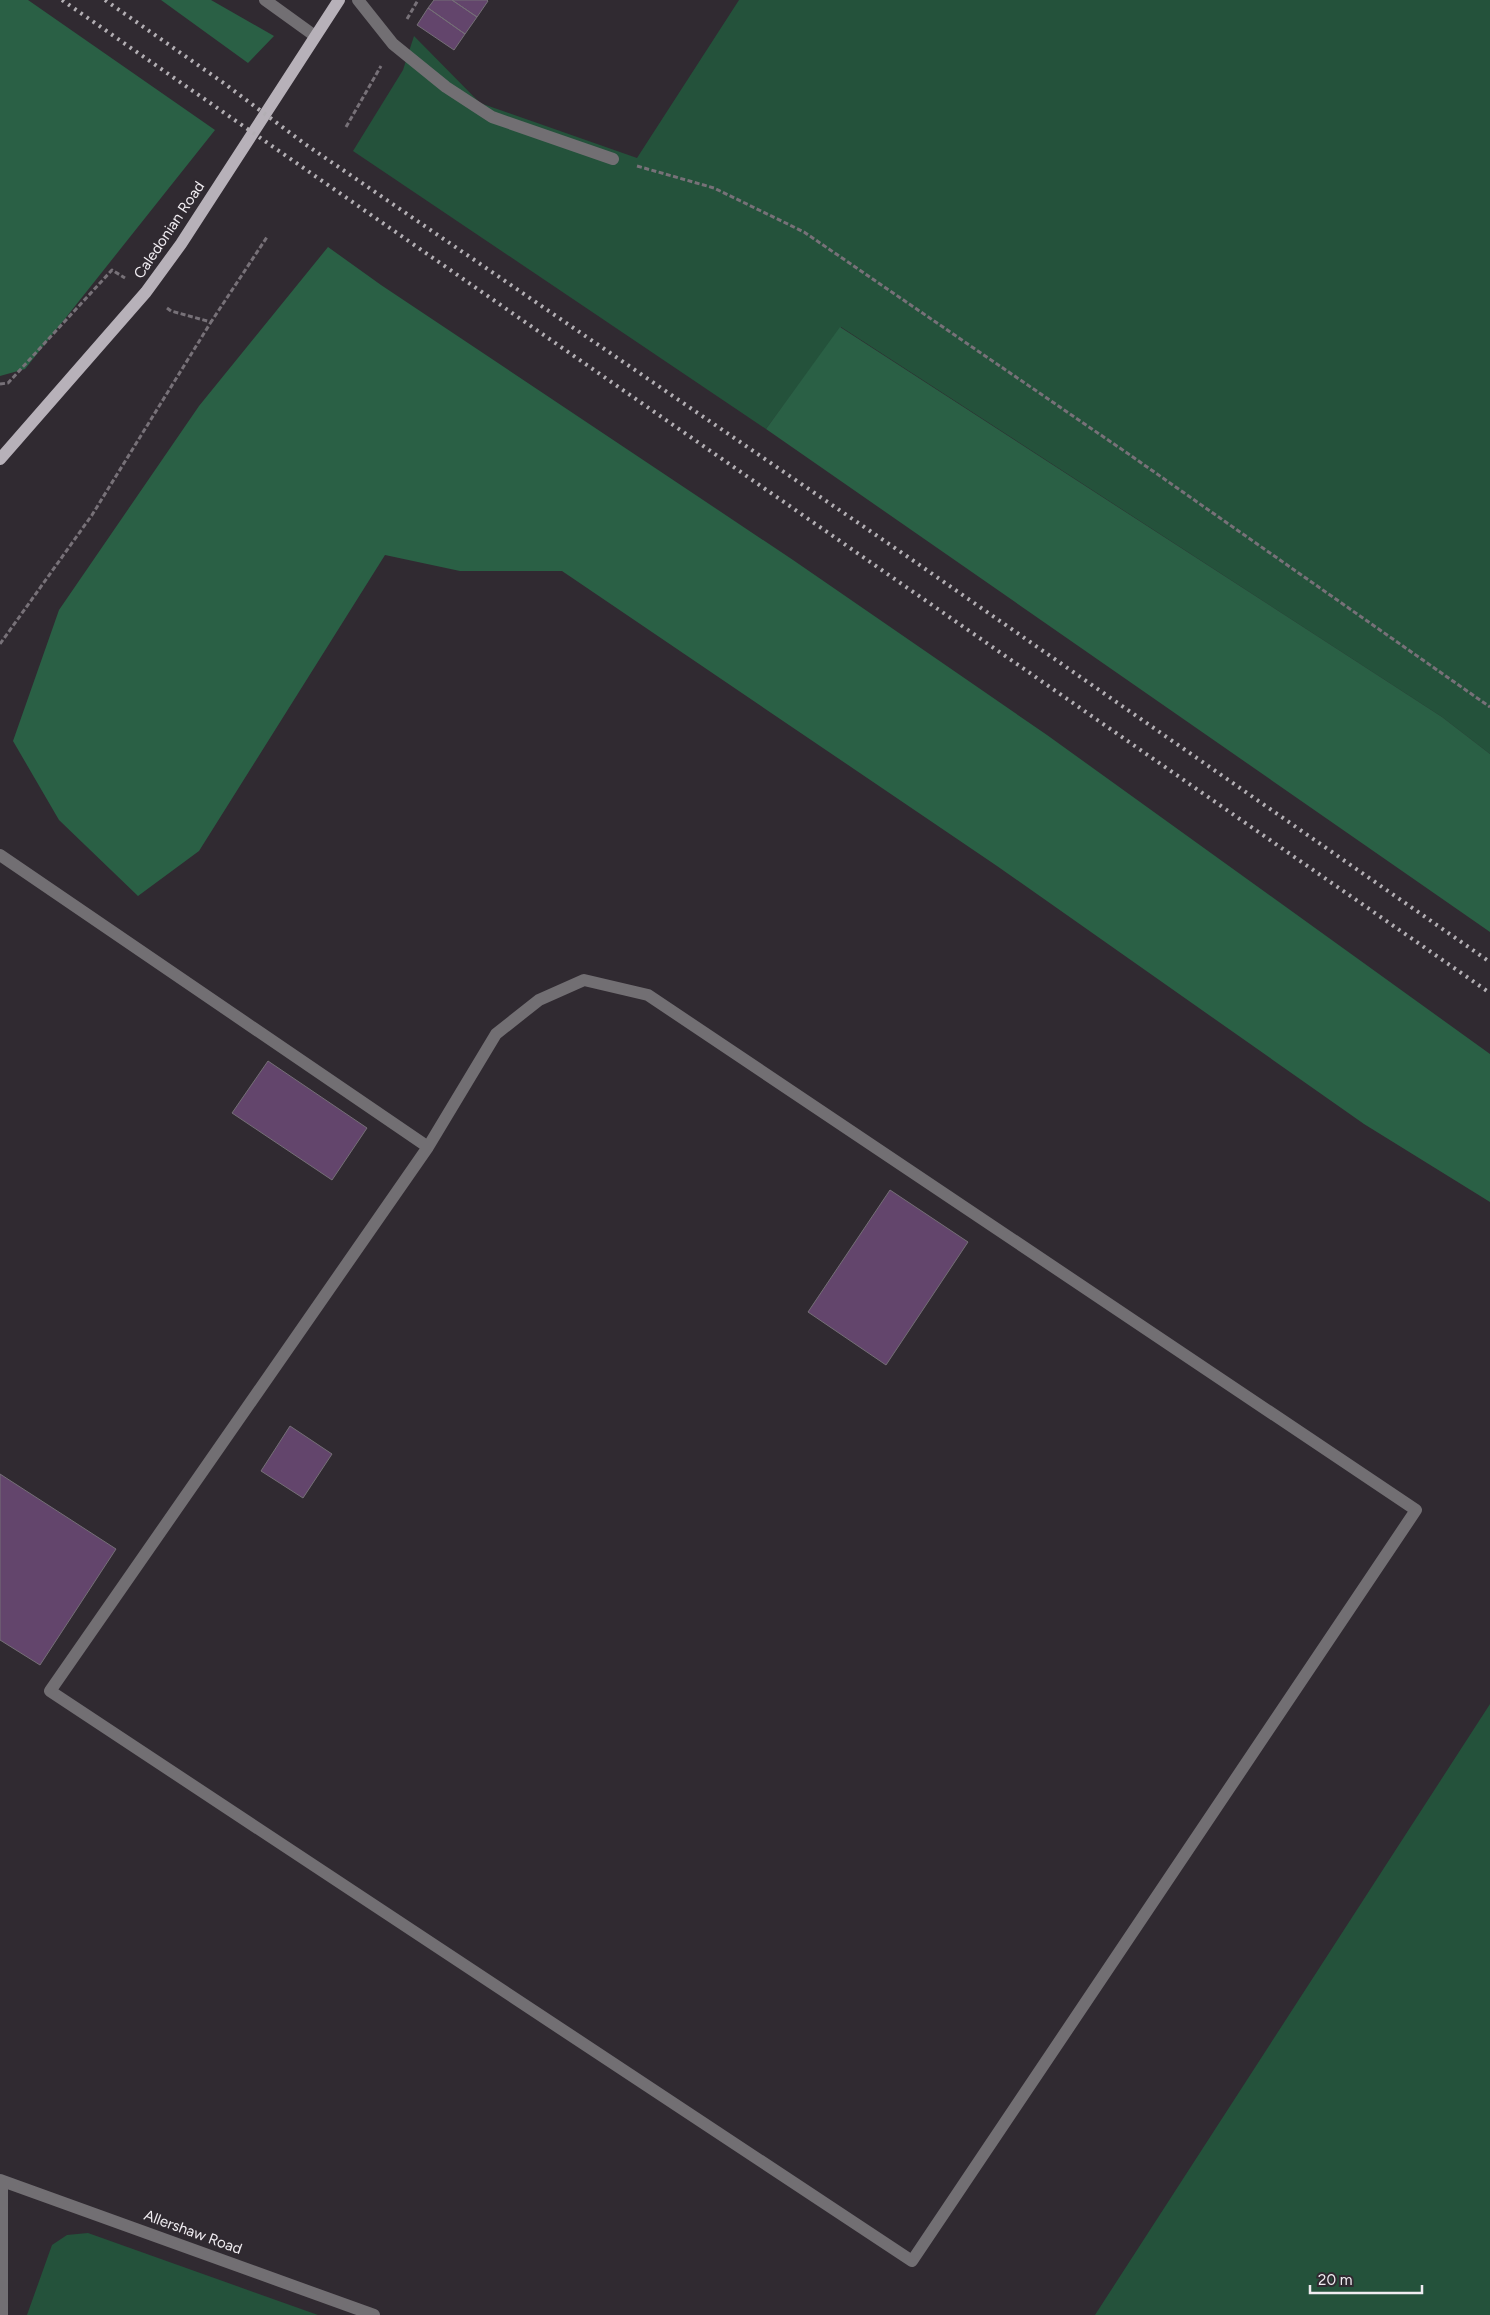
<svg xmlns="http://www.w3.org/2000/svg" width="1490" height="2315" font-family="Figtree,sans-serif">
	<rect width="100%" height="100%" fill="#302a31"/>
	<path fill="#24523b" d="M739,0H1490V754L1442,717L841,327L766,429L353,151L403,70L414,36L480,103L637,158Z
		M1490,1704V2315H1095Z
		M88,2233L318,2315H27L52,2245L67,2235Z"/>
	<path fill="#2a6045" d="M0,0H28L215,130L25,369L0,376Z
		M161,0H211L274,36L248,63Z
		M328,247L381,285L793,560L1047,735L1490,1054V1202L1364,1124L997,866L562,571H460L385,555L199,851L138,896L59,820L13,741L59,610L199,406Z
		M840,327L1442,717L1490,754V932L766,429Z"/>
	<path fill="#63456c" stroke="#756f77" d="M434,0H452L477,17L465,34L428,8Z
		M452,0H487L488,1L477,17Z
		M428,8L465,34L454,50L417,25Z
		M268,1061L367,1128L332,1180L232,1113Z
		M890,1190L968,1242L886,1365L808,1312Z
		M290,1426L332,1454L303,1498L261,1471Z
		M0,1474L116,1549L40,1665L0,1640Z"/>
	<g fill="none" stroke-linecap="round" stroke-linejoin="round">
		<path stroke="#777178" stroke-width="3" stroke-dasharray="5 2.5" stroke-linecap="butt" d="M407,19L418,0
			M346,127L381,66
			M637,166L714,188L804,232L1130,455L1490,707
			M167,308L171,311L211,322L267,237
			M0,384L8,383L112,270L125,278
			M0,644L92,515L211,322"/>
		<path stroke="#726f73" stroke-width="12" d="M265,0L315,36
			M358,0L393,44L446,87L492,117L613,159
			M0,855L428,1147
			M584,980L648,995L1416,1510L912,2261L50,1691L428,1147L496,1034L539,1000Z
			M0,2180L374,2315
			M2,2181V2315"/>
		<path stroke="#b7b1b9" stroke-width="12" d="M0,459L146,292L181,244L339,0"/>
		<path stroke="#b3afb4" stroke-width="4" stroke-dasharray="2.5 5" stroke-linecap="butt" d="M62,0L1490,993
			M105,0L225,84L305,144L908,557L1490,962"/>
	</g>
	<g text-anchor="middle" stroke-width="4" stroke-linejoin="round" paint-order="stroke">
		<g font-size="15" fill="#f0ecf1" stroke="#302a31">
			<text transform="translate(169 230) rotate(-56)" y="5">Caledonian Road</text>
			<text transform="translate(193 2232) rotate(20)" y="5">Allershaw Road</text>
		</g>
	</g>
	<path d="M1310 2285v8h112v-8" fill="none" stroke="#f0ecf1" stroke-width="2.5"/>
	<text x="1318" y="2285" font-size="15" fill="#f0ecf1" stroke="#302a31" stroke-width="4" paint-order="stroke">20 m</text>
</svg>
